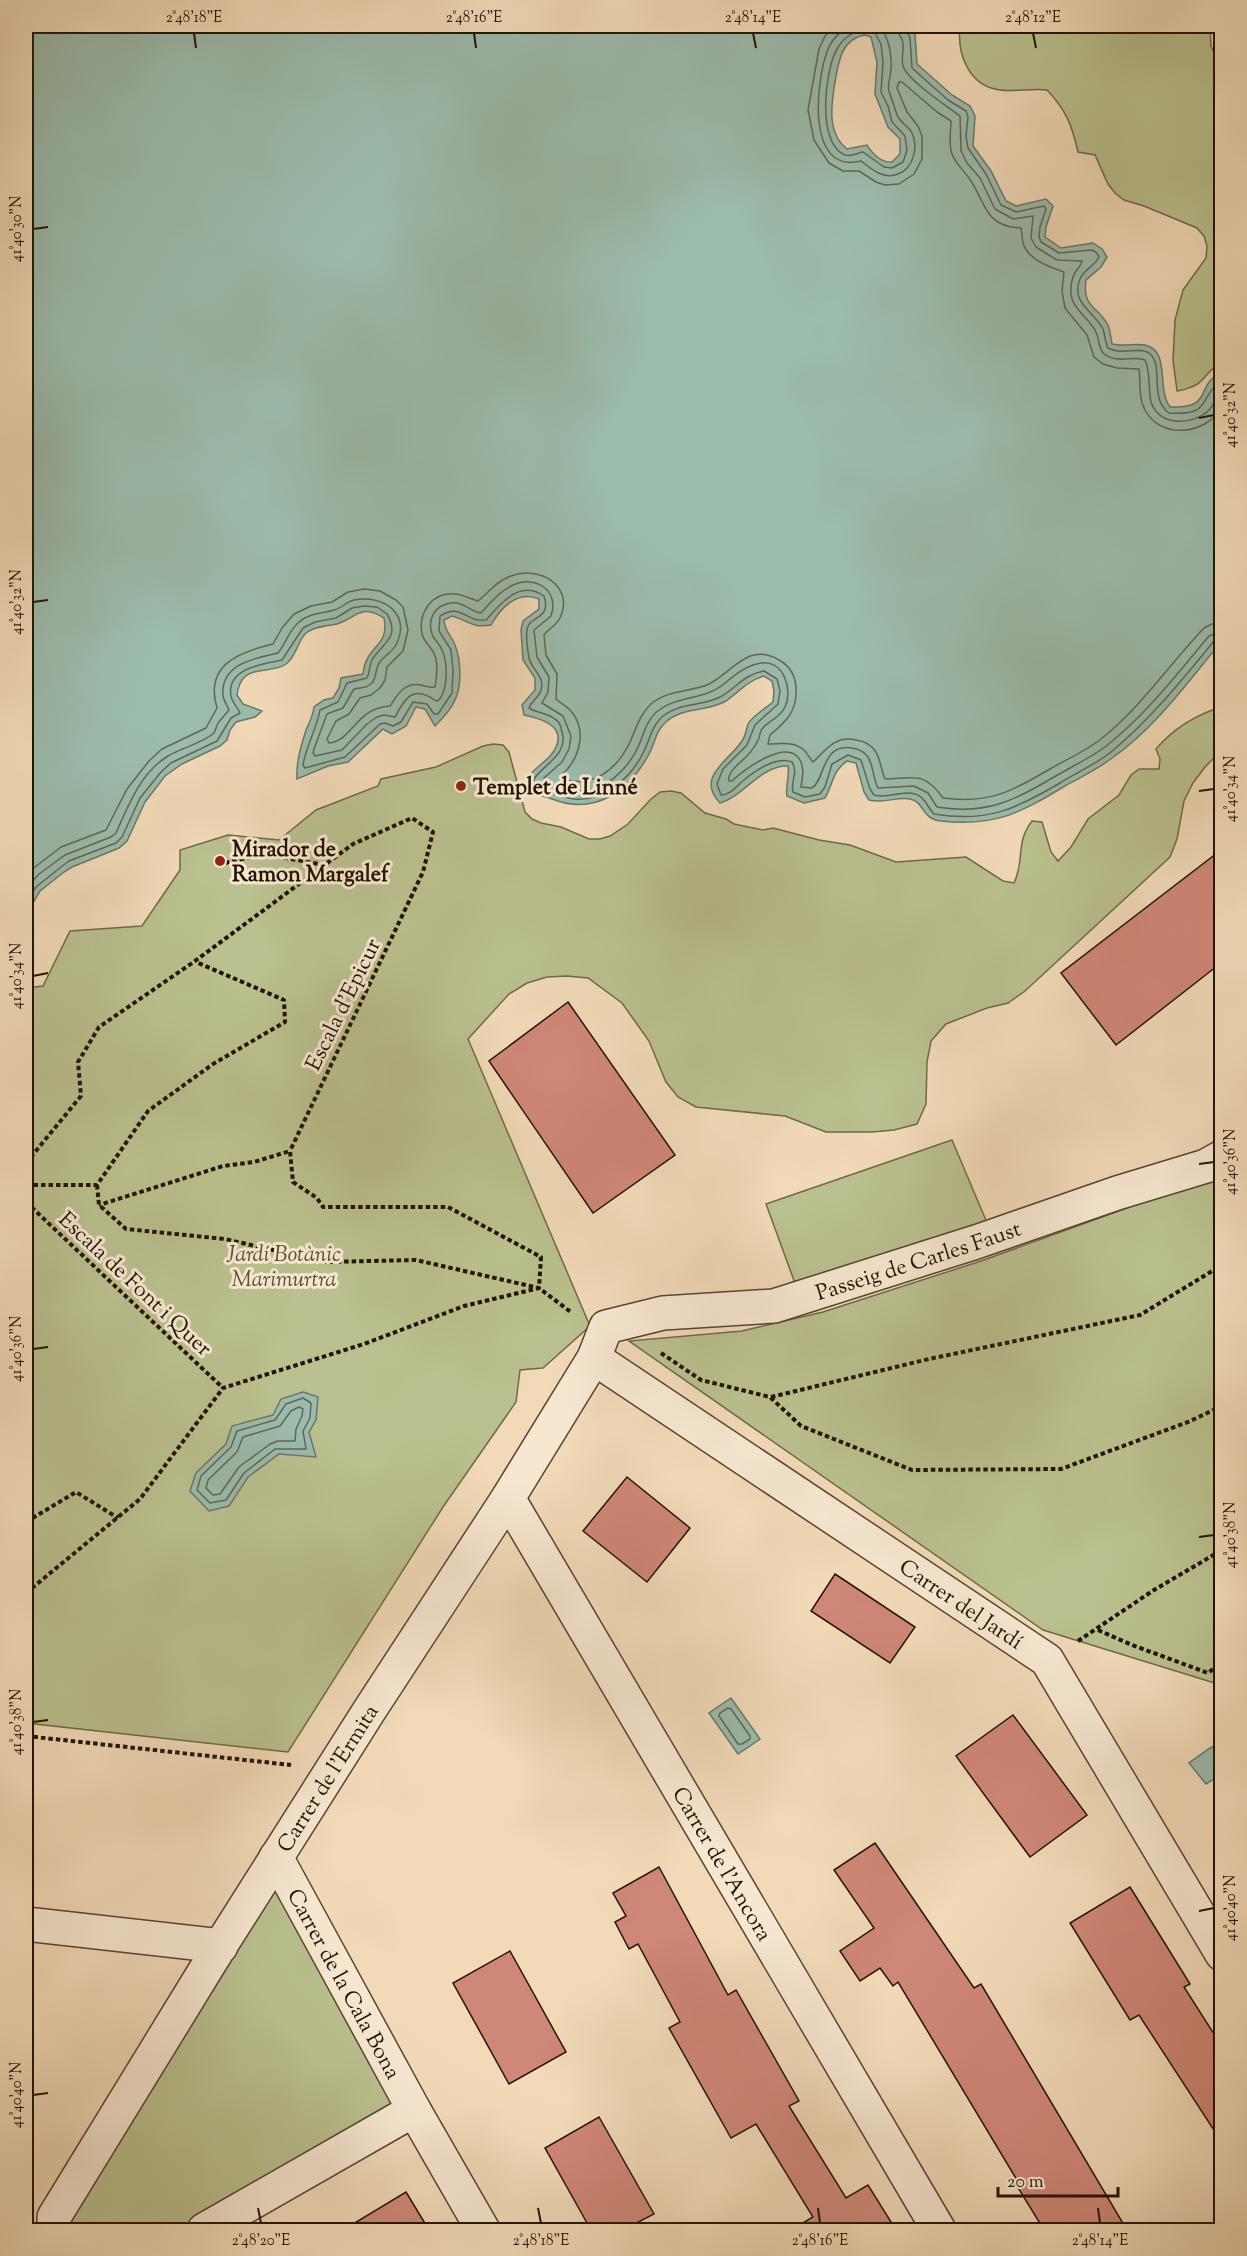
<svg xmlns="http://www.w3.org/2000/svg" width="1247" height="2256" font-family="'Sorts Mill Goudy',serif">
	<rect width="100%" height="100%" fill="#f2dab8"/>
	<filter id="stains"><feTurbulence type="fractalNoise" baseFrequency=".00333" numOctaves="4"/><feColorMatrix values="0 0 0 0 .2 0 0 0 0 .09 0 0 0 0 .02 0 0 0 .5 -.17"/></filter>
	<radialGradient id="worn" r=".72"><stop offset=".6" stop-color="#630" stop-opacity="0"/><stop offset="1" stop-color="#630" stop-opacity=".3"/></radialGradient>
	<path fill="#bac08f" stroke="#6e6a48" stroke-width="1.5" d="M960,26H1210L1211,46L1222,70V362C1200,375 1207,386 1177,391L1173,360L1175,320L1183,290L1206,258L1207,246L1204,236L1197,228L1144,206L1124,200L1115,193L1108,184L1095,155L1078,152C1072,125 1066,110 1047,90C1031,88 1015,92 1000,90C968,86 957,53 960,26Z
		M1221,707V751L1205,767L1193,783L1184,801L1177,839L1170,857L1025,991L1008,1003L987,1008L946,1024L931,1041L927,1062L926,1104L917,1124L894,1130L872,1132H826L785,1116L696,1107L678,1097L666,1082L649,1041L622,1003L588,978L567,976L547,977L527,983L509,994L468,1039L590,1326L543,1368L520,1370L516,1402L443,1507L288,1752L26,1723V988L43,986L70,931L142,926L180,870V850L228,835L279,840L316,810L378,786L381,779L436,767L483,746L493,744L503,745L509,752L525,812L532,819L541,823L561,827L589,839H600L610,836L628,824L651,799L660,792L671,791L681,793L705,813L726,819L734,824L763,830L773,828L819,840L850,845L896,862L966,857L1003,881L1014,883C1025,860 1015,843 1032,821L1042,822L1051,852L1058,861L1071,847L1088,819L1119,795L1131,775L1139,769H1159L1160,759L1156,749C1173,729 1196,715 1221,707Z
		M952,1140L988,1225L796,1286L766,1204Z
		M1221,1174V1685L1043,1630L629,1341L742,1331L823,1312L981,1261Z
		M276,1857L414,2110L204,2230H54Z"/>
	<path fill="#9bbbac" stroke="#6b7868" stroke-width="1.5" fill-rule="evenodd" d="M26,26H908L915,34L917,64L952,95L970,106L975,116L973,146L991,171L1006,201L1016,206L1046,199L1053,206L1046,227L1045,237L1061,248L1093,243L1102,249L1107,257L1101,267L1086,280C1082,308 1097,305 1108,325C1110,330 1111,338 1112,344C1124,347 1134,343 1145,345C1171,351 1156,388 1170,407C1215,409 1194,385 1221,373V642C1188,682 1155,728 1112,758C1098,769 1081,777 1065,786C1020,813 995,827 941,821C921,819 925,802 910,799C898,796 885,804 869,800L864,792L856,763L847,761C833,770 833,784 825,798L804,803L787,796C785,785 790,777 788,766C761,765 744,796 720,803C695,777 729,761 742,741C746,735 746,730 748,724C752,716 766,708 773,702L774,691L772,681L764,676C747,681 739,692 726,701C707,712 682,707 666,722C656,730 655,743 649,754C629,791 595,816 552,799C537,793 531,797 527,778C534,769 544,763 551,755C571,729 545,719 524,715L522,705L535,690V678L523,660L521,630L523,621L539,609V599C518,590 501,607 491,625C470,628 470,621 452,616L444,620C445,633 451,634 455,645C461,660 462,686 455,700C451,710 442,719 435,726L425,709L416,707L406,726L392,734L383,729L348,762L328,766L297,779C296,762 301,746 306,730C310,721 313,716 314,707L324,700L333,698L339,688L341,678L363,674C366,644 390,648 384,618C360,603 357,618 337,624C327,626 315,626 306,633C297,642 296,657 286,664C269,676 241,661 237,695L243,704L262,711L255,717L236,722L230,730L227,740L220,746L182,764L165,776L145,802L127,841L119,848L72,867L64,872L40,891L26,915ZM865,35L871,37L877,62L875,94L888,127L900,139V154L892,162C882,163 872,154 867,145L847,149C828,135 831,108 834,88C838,67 839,39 865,35Z
		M303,1392L318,1397L316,1420L309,1432L316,1457L279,1454L248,1477L229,1506L209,1511L190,1491L196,1473L226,1444L232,1426L273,1415L281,1399Z
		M731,1698L760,1739L738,1754L709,1713Z
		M1221,1743V1775L1206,1784L1189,1763L1210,1748Z"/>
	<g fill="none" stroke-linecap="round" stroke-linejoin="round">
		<path stroke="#5f6757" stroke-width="1.5" d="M835,26L825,36L819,49L808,110L814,140L829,163L843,171H859L876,182L885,185L899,184L914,174L922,159V136L918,126L907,112L897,88L899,82H902L937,112L951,121C951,132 948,143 952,154C956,165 965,171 971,181C987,206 985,226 1021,228C1022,233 1022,238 1023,243C1028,260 1050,267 1064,272L1062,291L1065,308L1087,335L1094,357L1103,364L1117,368L1139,369C1141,382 1138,398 1145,410C1161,440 1206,435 1222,407
			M850,26C841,31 832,39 828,49C816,79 805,175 861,161C871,169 884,180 898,174C914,168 919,146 911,131C907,126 901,122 898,117C897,115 890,94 889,91C887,84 891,76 891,69C892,55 889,35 878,26
			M896,26C897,33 902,36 903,43C904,50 901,58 903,66C907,80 948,107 960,116L961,151L967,163L980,178L995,209L1013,219L1033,216L1031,238L1036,247L1057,260L1082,261C1081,267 1075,270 1073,277C1064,305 1083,311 1095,330C1099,337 1098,346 1103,353C1118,365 1130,355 1145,360C1151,373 1148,389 1151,402C1159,427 1194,426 1210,409C1215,403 1217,395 1222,389
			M904,26L910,38L912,68L948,100L966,111L968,117L966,136L968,148L986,174L1001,205L1016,212L1044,206L1046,209L1040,227L1039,237L1041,242L1059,253L1092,250L1097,253L1099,257C1095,266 1083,270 1080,279C1070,303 1094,311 1103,329C1105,335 1105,342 1108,348C1123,356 1138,346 1149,353C1165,365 1148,398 1169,413C1214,416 1197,397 1222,380
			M867,29L875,33L881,44L883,62L881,92L888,106L892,122L905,136L907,150L903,162L892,168L884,167L863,152C857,153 851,157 845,155C816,144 825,69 837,49C843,38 854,30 867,29Z
			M26,874L61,847L106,830L127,789L149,761L162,749L206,728L217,708C204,665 239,652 273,644L282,628L294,614L311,606L332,602L348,592L364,589L380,591L396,600L403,607L408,630L403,651L387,667L385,680L380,688L371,695L360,698L349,714L336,721L327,739L329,743C353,741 355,708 390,706C397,695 404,682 421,685C426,686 430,688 435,687C437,676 439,659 432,650C428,644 424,641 422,634C418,613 432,591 456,594C464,595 471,599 478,601C489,592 497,581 511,576C539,565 575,586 560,618C556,626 548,629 544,635L546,655L557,674L556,699C560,703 567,706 571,711C588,731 579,759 562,775L563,779C593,788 616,770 629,744C636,730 639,715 651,704C668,690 688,692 707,685C732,674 747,641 779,660C792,667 797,680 796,695C795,714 784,723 770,735L768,744C780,744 794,741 804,750C808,754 810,759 813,762C826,750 835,735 856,740C864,741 871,744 876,752C881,761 881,770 885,779C913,778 924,771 943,798C989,804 1011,792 1050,769C1067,759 1086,751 1101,739C1141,707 1169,665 1204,628L1212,624L1222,622
			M26,888L39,874L65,855L111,837L116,833C128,806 141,772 168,756C183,747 201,744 214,733L218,723L229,710C227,705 224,701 223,696C220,664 255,658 278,653C286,643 289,630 299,622C309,613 322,614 334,610C342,608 346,602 354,600C383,594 412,614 396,645C392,652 384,656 380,662C375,668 377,677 372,683L366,687L354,689L343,708L327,714L314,749L313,753L315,756L342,750L367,724L377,717L384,715L395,717C405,698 413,684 436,701L439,700C448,689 448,663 442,650C440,644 434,640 432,634C427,619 435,605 451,603C463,601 471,612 481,613C491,602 500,591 513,585C535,575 560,590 551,616L534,630L537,657L549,677L548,692L542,703L563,716L571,736L569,749L562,762L544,778L545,783C555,785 565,791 576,791C604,793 628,770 639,745C644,733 647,719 659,710C679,695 706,700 725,683C736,674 747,665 761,663C784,660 793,690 785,707C780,718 768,721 762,729C761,730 759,737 759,738C756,745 752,751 746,757C740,763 727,772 729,781H732C743,770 788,737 800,760C805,769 802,779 801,787L812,788C825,781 821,743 852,748C858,749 864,751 868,757C874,767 873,779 878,788L914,786L928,793L937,807C986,815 1014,801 1054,777C1071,767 1090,758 1105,747C1145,716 1177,674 1209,636L1222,631
			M26,904L36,887L61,867L69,861L116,843L122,837L140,798L161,772L171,763L217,741L231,718L240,713C238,708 232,702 231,696C226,668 263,664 282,660L303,628L315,622L336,618L352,608L364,606L377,607L387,614C401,638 382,643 372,660C369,666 370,672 367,678L347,683L338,702L320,710C317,728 306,746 303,765L305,768L345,757L380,724L385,723L393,726L401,722L413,702L427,704L434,714H438L452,693L453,670L451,650L439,631L440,616C461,602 466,623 486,620C501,603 520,579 544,596C552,621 528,615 527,630C526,636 528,652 529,658C532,671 547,677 540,693C537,698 531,702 529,708C537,713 547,713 555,719C560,722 561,727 562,732C569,754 544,764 534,779L535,785L539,789C551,792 562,798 574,799C605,802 633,776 645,749C650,738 652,726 662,717C679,702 703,707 722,696C737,687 745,674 764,671L777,679L780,691L778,704L755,725L747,745L723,769L717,784L721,795C731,795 736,786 744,780C756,770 777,756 792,762C799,773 790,781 793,792L805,797L820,794L825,787L832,764L848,755L861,760L870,789L874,795C890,800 908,786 922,798C927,803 929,809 934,814C987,823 1016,809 1060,783C1076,773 1096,764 1111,752C1150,720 1182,680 1214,641L1222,639
			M303,1398L311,1403L310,1418L303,1431L306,1449H275L244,1473L226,1500L210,1503L197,1490L201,1476L231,1447L237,1431L275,1420L286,1404Z
			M299,1407L303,1409L302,1416L296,1429L295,1441H278L270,1444L239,1467L220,1494L213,1495L206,1488L208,1480L237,1452L243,1437L280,1426L291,1411Z
			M728,1708L731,1709L750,1736V1739L742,1744H738L719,1716L720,1713Z"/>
	</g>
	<path fill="#cf8777" stroke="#231302" stroke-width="1.5" d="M1221,850V963L1116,1045L1061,973Z
		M568,1002L675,1155L593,1213L489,1061Z
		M627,1477L690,1528L647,1582L583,1531Z
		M835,1574L915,1627L890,1663L811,1611Z
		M1013,1715L1087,1815L1030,1857L956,1756Z
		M875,1843L974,1988L981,1984L1127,2230H1044L1017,2186L1020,2185L898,1982L893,1986L880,1968L860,1981L840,1951L874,1928L834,1870Z
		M659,1867L728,1995L736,1990L799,2101L789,2106L846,2198L868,2185L896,2230H791L813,2217L756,2124L731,2138L669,2028L680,2022L638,1944L629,1949L615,1922L626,1916L613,1893Z
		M1130,1887L1190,1984L1184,1987L1221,2045V2141L1139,2015L1130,2020L1070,1923Z
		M510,1951L566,2052L509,2084L453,1983Z
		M599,2117L654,2214L623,2230H591L545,2148Z
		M406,2192L429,2230H343Z"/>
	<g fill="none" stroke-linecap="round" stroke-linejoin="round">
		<defs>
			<g id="minor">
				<path id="s1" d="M594,1358L1047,1660L1222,1954"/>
				<path id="s2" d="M508,1498L939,2230"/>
				<path id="s3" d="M276,1857L414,2110L483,2230"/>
				<path d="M26,1924L221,1946"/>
				<path id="s4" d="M54,2230V2217L214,1956L369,1711L508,1498L594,1358L606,1327L663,1313L774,1306L976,1242L1117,1193L1206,1166L1222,1157"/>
				<path d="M204,2230L414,2110"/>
			</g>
		</defs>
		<use href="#minor" stroke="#574530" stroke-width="36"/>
		<path stroke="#231302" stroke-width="4" stroke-dasharray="4.5 3" stroke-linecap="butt" d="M225,863L264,854L324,865
			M26,1163L81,1096L78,1062L99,1027L195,961L353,844L412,818L433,832L423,872L290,1151
			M26,1185H97L148,1111L213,1064L285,1022L284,1000L196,962
			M97,1185L99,1205L126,1229L225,1239L325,1262L416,1260L539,1288L541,1257L448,1207H323L317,1198L293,1182L290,1151L254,1162L223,1166L99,1205
			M26,1202L223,1388
			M661,1353L701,1380L770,1397L801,1426L912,1470L1061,1469L1188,1422L1222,1406
			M771,1397L929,1359L1140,1315L1222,1265
			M26,1522L76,1492L118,1518
			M26,1593L140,1499L223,1388L364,1344L464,1306L539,1288L572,1313
			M1098,1630L1132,1645L1208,1673L1222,1662
			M1078,1641L1154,1590L1222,1550
			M26,1736L291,1765"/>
		<use href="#minor" stroke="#f7e7d1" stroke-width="33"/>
	</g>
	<path fill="none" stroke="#231302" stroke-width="2" d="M194,33L196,48M474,33L476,48M753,33L756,48M1033,33L1036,48M33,229L48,227M1199,418L1214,415M33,602L48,600M1199,791L1214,789M33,976L48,973M1199,1164L1214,1162M33,1349L48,1347M1199,1537L1214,1535M33,1722L48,1720M1199,1911L1214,1908M33,2095L48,2093M258,2208L261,2223M538,2208L541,2223M818,2208L820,2223M1098,2208L1100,2223"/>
	<g fill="#8f2418" stroke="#f7e7d1" stroke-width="2">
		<circle cx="461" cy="786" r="6"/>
		<circle cx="220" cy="861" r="6"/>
	</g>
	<g text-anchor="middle" stroke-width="6" stroke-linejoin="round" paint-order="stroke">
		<g font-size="22" font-weight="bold" fill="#231302" stroke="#f7e7d1" text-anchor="start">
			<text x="473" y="794">Templet de Linné</text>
			<text x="232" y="856">Mirador de<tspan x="232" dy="25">Ramon Margalef</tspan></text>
		</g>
		<g font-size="22" fill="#231302" stroke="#f7e7d1">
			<text transform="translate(342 1004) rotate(-64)" y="8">Escala d'Epicur</text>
			<text dy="8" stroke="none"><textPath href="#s4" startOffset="1382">Passeig de Carles Faust</textPath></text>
			<text transform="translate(136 1283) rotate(43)" y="8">Escala de Font i Quer</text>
			<text dy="8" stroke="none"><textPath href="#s1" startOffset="442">Carrer del Jardí</textPath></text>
			<text dy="8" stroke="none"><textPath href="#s4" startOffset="530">Carrer de l'Ermita</textPath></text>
			<text dy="8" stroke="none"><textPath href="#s2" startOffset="424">Carrer de l'Ancora</textPath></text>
			<text dy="8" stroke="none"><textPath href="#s3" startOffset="144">Carrer de la Cala Bona</textPath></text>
		</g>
		<g font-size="22" font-style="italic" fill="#585033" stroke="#f7e7d1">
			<text x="284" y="1261">Jardí Botànic<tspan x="284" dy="25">Marimurtra</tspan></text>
		</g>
	</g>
	<rect width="1247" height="2256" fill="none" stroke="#f2dab8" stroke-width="66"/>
	<path d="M998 2187v9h120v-9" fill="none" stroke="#231302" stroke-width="3"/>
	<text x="1007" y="2187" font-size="18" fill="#231302" stroke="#f7e7d1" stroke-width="4.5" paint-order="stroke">20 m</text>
	<rect x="33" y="33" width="1181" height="2190" fill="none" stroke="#231302" stroke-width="2"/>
	<g font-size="15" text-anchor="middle" fill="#231302">
		<text x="194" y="22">2°48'18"E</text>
		<text x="474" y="22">2°48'16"E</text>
		<text x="753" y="22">2°48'14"E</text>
		<text x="1033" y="22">2°48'12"E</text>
		<text transform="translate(16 229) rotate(-90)" y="5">41°40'30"N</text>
		<text transform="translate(1230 415) rotate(-90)" y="5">41°40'32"N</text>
		<text transform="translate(16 602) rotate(-90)" y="5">41°40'32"N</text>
		<text transform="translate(1230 789) rotate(-90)" y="5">41°40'34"N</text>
		<text transform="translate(16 976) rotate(-90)" y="5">41°40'34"N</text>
		<text transform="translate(1230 1162) rotate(-90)" y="5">41°40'36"N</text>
		<text transform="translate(16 1349) rotate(-90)" y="5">41°40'36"N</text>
		<text transform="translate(1230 1535) rotate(-90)" y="5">41°40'38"N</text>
		<text transform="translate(16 1722) rotate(-90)" y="5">41°40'38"N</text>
		<text transform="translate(1230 1908) rotate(-90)" y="5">41°40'40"N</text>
		<text transform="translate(16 2095) rotate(-90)" y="5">41°40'40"N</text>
		<text x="261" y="2245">2°48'20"E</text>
		<text x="541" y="2245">2°48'18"E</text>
		<text x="820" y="2245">2°48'16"E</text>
		<text x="1100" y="2245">2°48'14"E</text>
	</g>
	<rect width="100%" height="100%" filter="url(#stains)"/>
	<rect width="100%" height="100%" fill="url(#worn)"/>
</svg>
